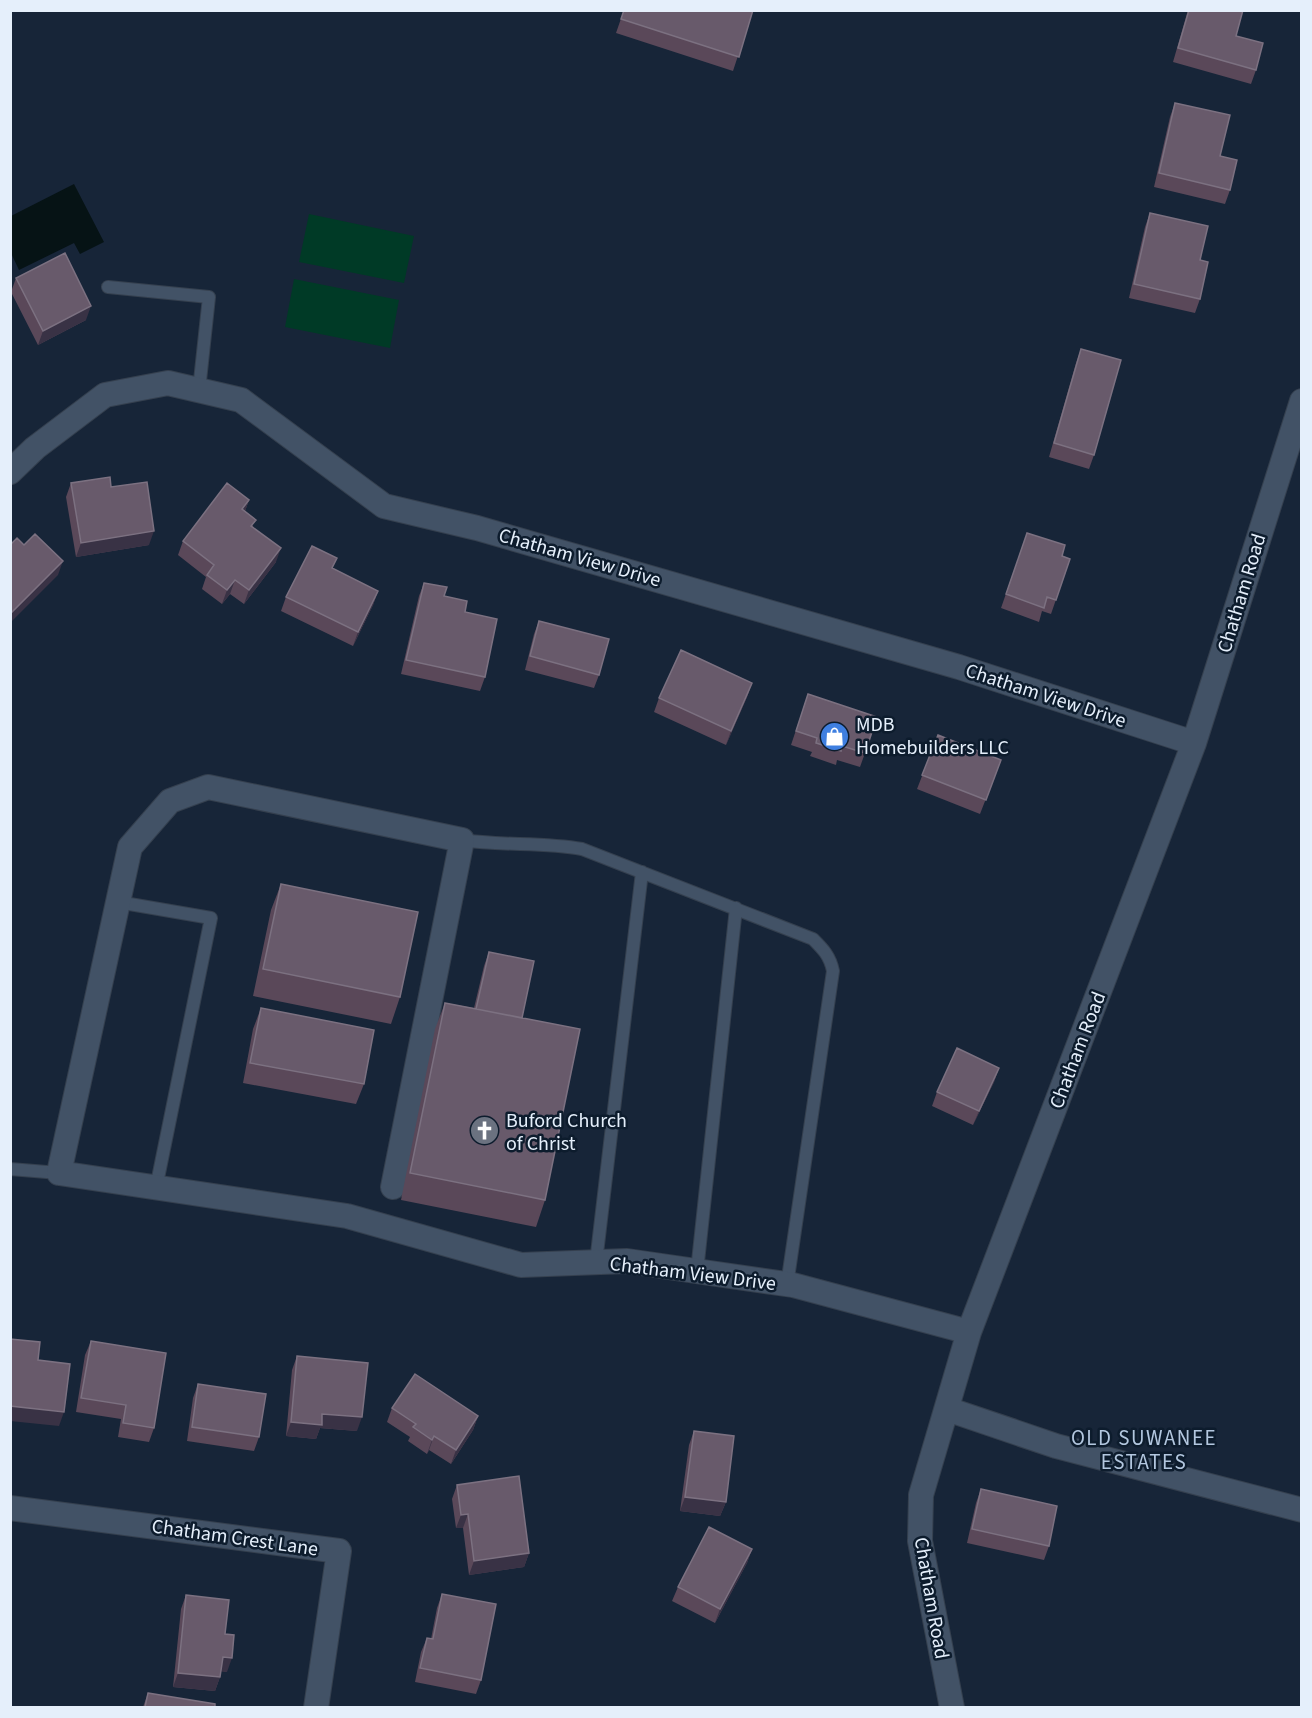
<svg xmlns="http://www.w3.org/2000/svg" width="1312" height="1718" font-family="'Source Sans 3',sans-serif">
	<rect width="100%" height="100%" fill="#172538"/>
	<path fill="#003a26" d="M309,214L414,236L404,283L299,262Z
		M294,279L399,300L390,348L285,327Z"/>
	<path fill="#061315" d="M74,184L104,242L80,254L74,243L19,270L11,253V216Z"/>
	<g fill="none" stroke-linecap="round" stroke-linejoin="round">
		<defs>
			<path id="service" d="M108,287L209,297L199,390
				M462,840C503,846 543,842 582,849L813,939C823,949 830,956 833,971L787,1285
				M118,902L211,918L156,1188
				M10,1169L59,1173
				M596,1262L642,872
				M697,1271L736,908"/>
			<path id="minor" d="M10,472L35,448L105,395L168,383L241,400L384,506L477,528L959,667L1194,743
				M393,1187L462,840L208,787L170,801L130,847L59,1173L347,1216L521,1265L627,1261L793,1285L969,1332
				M947,1409L1056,1446L1302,1510
				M10,1508L339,1551L316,1708
				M952,1708L920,1541L921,1495L969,1332L1194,743L1302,401"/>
		</defs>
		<use href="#service" stroke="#35404f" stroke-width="14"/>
		<use href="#minor" stroke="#35404f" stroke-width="26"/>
		<use href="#service" stroke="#425266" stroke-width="12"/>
		<use href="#minor" stroke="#425266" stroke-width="24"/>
	</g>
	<path fill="#5a4859" d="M624,10H753L733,71L616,33Z
		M1188,10H1243L1236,36L1256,70L1251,84L1173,62Z
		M1175,103L1220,156L1230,190L1225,204L1154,187L1170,117Z
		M1150,213L1200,260V299L1195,313L1129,298L1145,227Z
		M16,278L86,320L38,345L11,292Z
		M1081,349L1094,455L1089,469L1049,457L1076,363Z
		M71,483L111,487L149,545L76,557L66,497Z
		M249,500L245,511L254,528L276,562L244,604L230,594L222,604L202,589L206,577L178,555L183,541Z
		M1027,533L1062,556L1070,559L1051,614L1042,611L1039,622L1001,608Z
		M333,569L378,591L373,605L353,646L281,611L286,597Z
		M424,583L465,612L485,677L480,691L401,674L419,596Z
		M539,621L599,675L594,688L525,670L534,634Z
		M752,683L747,697L726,745L654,712L659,698Z
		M808,694L865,753L860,767L837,760L836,765L810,756L812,752L791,745Z
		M938,735L1001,760L980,814L917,789Z
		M281,884L400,997L391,1024L253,996L271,910Z
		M489,952L522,1018L545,1200L536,1227L401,1200L435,1029L445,1003L474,1008L484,966Z
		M261,1008L364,1084L356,1104L243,1083L253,1029Z
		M999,1068L994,1082L973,1125L932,1106L937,1092Z
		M91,1341L154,1428L149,1442L118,1437L121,1419L76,1412L85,1355Z
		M297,1356L357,1431L320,1428L316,1439L286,1436L292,1370Z
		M198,1384L259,1437L254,1451L187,1441L193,1398Z
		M392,1408L478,1416L473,1430L451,1464L429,1450L427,1454L408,1441L410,1437L387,1422Z
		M694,1431L726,1502L720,1516L680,1511L689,1445Z
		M457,1485L529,1553L524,1567L469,1575L463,1528H456L452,1499Z
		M981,1489L1049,1546L1044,1560L967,1543L976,1503Z
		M752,1549L747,1563L715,1623L672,1601L678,1587Z
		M442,1594L481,1680L476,1694L415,1682L421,1652L427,1638L431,1639L437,1608Z
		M186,1595L227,1672L221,1671L220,1677L215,1691L173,1687L181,1609Z
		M148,1693L215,1707H143Z"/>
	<path fill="#393245" d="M91,306L86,320L38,345L43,331Z
		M249,500L244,514L242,509Z
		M154,531L149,545L76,557L81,543Z
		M281,548L276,562L244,604L249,590Z
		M63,561L58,575L10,623V617L12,612Z
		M235,580L230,594L222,604L227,590Z
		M378,591L373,605L353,646L358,632Z
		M752,683L747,697L726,745L731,731Z
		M999,1068L994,1082L973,1125L979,1111Z
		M10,1406L64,1412L59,1426L10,1421Z
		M322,1414L362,1417L357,1431L320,1428L316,1439L286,1436L291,1422Z
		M478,1416L473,1430L451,1464L456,1450Z
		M434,1436L429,1450L427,1454L432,1440Z
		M685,1497L726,1502L720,1516L680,1511Z
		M468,1514L463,1528H456L461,1515Z
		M752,1549L747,1563L715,1623L720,1609Z
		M529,1553L524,1567L469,1575L474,1561Z
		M223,1657L232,1658L227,1672L218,1671Z
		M178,1673L220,1677L215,1691L173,1687Z"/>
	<path fill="#685a6b" stroke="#7c7181" stroke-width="1.5" d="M624,10H753L739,57L621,19Z
		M1189,10H1243L1236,36L1263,43L1256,70L1178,48Z
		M1175,103L1230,115L1220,156L1237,160L1230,190L1159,173Z
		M1150,213L1208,226L1200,260L1208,262L1200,299L1134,284Z
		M65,253L91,306L43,331L16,278Z
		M1081,349L1121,360L1094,455L1054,443Z
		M110,477L111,487L147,482L154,531L81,543L71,483Z
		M227,483L249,500L242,509L256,520L251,526L281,548L249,590L235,580L227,590L207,575L214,565L183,541Z
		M1027,533L1065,545L1062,556L1070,559L1056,600L1047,597L1044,608L1006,594Z
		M35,534L63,561L12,612L10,611V545L17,538L24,545Z
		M312,546L337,558L332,568L378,591L358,632L286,597Z
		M424,583L447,587L444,596L467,601L465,612L497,619L485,677L406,660Z
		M539,621L609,639L599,675L530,656Z
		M681,650L752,683L731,731L659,698Z
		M808,694L877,717L865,753L842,746L841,751L816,743L817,738L796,731Z
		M938,735L1001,760L986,800L922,775Z
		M281,884L418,912L400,997L263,969Z
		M489,952L534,961L522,1018L476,1009Z
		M445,1003L580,1029L545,1200L410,1173Z
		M261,1008L374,1030L364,1084L250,1063Z
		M957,1048L999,1068L979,1111L937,1092Z
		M10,1339L40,1342L38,1360L70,1364L64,1412L10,1406Z
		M91,1341L166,1353L154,1428L123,1423L126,1405L81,1398Z
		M297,1356L368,1363L362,1417L322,1414V1425L291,1422Z
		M415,1374L478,1416L456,1450L434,1436L432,1440L413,1427L416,1424L392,1408Z
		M198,1384L266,1394L259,1437L192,1427Z
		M694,1431L734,1436L726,1502L685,1497Z
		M519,1476L529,1553L474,1561L468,1514L461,1515L457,1485Z
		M981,1489L1057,1506L1049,1546L972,1529Z
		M709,1527L752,1549L720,1609L678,1587Z
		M442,1594L496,1604L481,1680L420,1668L427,1638L433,1639Z
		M186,1595L229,1600L225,1634L234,1635L232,1658L223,1657L220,1677L178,1673Z
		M148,1693L215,1704V1707H145Z"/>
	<defs>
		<symbol id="shop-disc" viewBox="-11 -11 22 22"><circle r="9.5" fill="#3f7fe0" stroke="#0d1c2d"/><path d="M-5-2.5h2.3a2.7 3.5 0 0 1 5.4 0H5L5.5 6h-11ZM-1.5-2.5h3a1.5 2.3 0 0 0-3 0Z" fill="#fff"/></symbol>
		<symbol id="church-disc" viewBox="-11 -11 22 22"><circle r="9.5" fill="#6b7280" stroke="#0d1c2d"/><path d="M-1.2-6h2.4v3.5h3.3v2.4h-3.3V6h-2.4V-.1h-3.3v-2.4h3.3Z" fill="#fff"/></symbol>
	</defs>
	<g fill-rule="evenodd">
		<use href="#shop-disc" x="818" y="720" width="33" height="33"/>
		<use href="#church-disc" x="468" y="1114" width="33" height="33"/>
	</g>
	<g text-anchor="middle" stroke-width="5" stroke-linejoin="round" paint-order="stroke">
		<g font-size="20" fill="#e5effb" stroke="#0d1c2d">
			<text transform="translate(580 557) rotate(16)" y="7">Chatham View Drive</text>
			<text transform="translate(1241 593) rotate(-73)" y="7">Chatham Road</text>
			<text transform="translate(1046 695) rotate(18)" y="7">Chatham View Drive</text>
			<text transform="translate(1077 1050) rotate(-69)" y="7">Chatham Road</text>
			<text transform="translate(693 1273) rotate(7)" y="7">Chatham View Drive</text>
			<text transform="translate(235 1537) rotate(8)" y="7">Chatham Crest Lane</text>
			<text transform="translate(932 1598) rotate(80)" y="7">Chatham Road</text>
		</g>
		<g font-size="20" fill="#e5effb" stroke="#0d1c2d" text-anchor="start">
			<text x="856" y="731">MDB<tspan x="856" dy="23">Homebuilders LLC</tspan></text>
			<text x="506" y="1127">Buford Church<tspan x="506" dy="23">of Christ</tspan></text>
		</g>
		<g font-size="21" letter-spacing="1.5" fill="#b3c7df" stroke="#0d1c2d">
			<text x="1144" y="1445">OLD SUWANEE<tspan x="1144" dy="24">ESTATES</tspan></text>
		</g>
	</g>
	<rect width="1312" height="1718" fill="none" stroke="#e5effb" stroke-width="24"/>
</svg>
